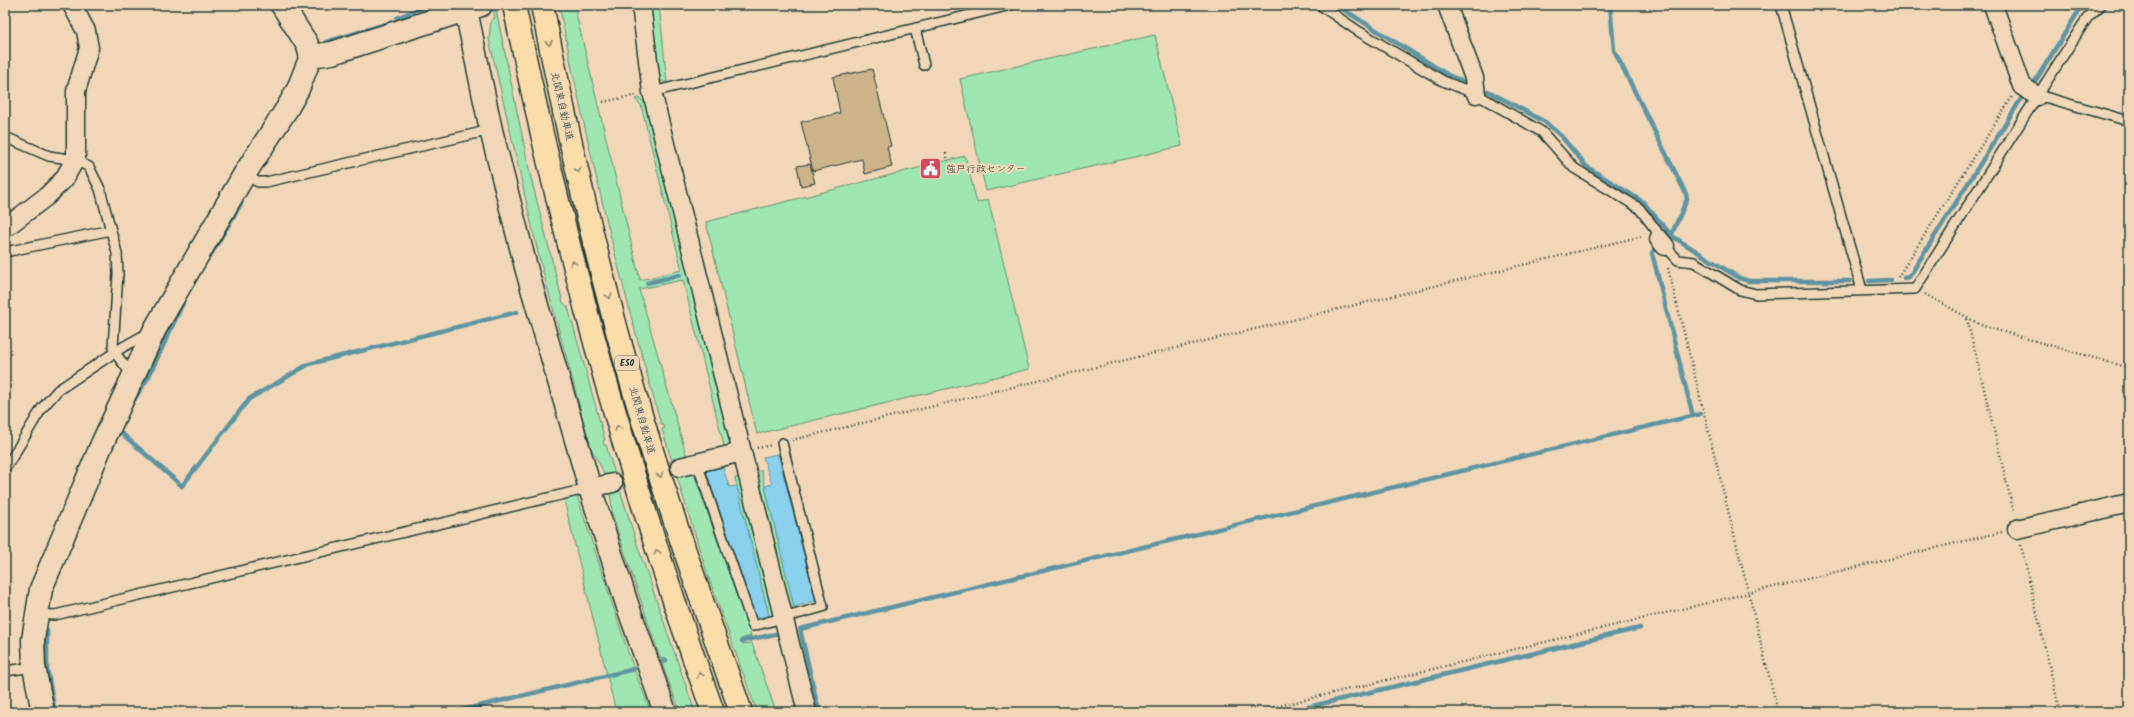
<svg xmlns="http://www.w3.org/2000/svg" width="2134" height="717" font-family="Kalam,'Klee One',sans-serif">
	<rect width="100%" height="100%" fill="#f1d6b8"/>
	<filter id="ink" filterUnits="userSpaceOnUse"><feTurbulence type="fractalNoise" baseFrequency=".025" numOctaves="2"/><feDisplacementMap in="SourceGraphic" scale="8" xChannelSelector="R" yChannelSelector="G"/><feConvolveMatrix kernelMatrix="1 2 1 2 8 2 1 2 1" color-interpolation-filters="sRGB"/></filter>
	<g filter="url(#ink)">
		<path fill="#a0e6b2" stroke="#609273" d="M492,5H495L530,174L563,303L568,307L605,440L603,441L604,445H606L637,544L695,712H680L662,664L667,663L665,657L660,658L612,514C611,484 605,474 591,448L539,257L489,39L491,20L495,18Z
			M559,5H574L640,280L682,270L641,105L635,99L639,98L646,104L732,446L725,450L683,280L639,289L687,458L689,471L695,477L751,636L741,639L743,644L752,643L776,712H757L708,576L662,429L665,428L663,424H661C621,285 587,147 559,5Z
			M650,5H659L667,83L659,80Z
			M1155,35L1182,146L986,191L960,79Z
			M965,156L977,203L988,199L1029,369L757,434L706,222Z
			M761,470L794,607L790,609L756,474Z
			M741,477L775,615L769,616L735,478Z
			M577,496L632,664L651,712H616L564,500Z"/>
		<path fill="#8acfeb" stroke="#5f95a2" d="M778,454L816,601L794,607L765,486L772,484L763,457Z
			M723,467L729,487L737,486L769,616L756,618L706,471Z"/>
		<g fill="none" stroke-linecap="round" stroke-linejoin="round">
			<path stroke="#5f95a2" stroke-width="4.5" d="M1336,5L1448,75L1462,81
				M1610,5L1614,50L1686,194L1687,199L1671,236
				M397,18L428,5
				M326,42L413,16
				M2034,83L2078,12L2085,5
				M1488,91L1545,122L1561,136L1587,167L1643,202L1672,236L1739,278L1749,281H1850
				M1656,248L1652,253L1693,416
				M210,256L242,202
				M1904,278L1909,277L2021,99
				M1869,281L1891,280
				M647,283L680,275
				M134,400L149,376L183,303
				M119,431L182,486L249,399L309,364L517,312
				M47,630V669L55,712
				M742,641L776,634
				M662,661L666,660
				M454,712L634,669
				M819,712L800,629L1700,414
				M1287,712L1640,628"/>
		</g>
		<path fill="#ccb38a" stroke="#1f3d34" d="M872,69L891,146L887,147L892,167L865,174L862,159L813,171L801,122L840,113L833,77Z
			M810,164L815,183L801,186L797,166Z"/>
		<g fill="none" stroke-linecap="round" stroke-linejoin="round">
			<path stroke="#c7b79e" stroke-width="18" stroke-dasharray="18 9" stroke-linecap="butt" d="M613,483L680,467"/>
			<defs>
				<path id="lane" d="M1320,5L1358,31L1443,81L1476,94L1542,132L1574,168L1639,208L1656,230L1659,239
					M1781,5L1862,290
					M915,28L924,65
					M652,92L1011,5
					M2037,96L2048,98L2129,121
					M5,137L49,156L75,160L89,167L100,189L117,253L118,274L113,347L115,353L133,376
					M244,175L258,182H266L491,130
					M1665,246L1678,260L1694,262L1740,290L1756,294L1915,289L2080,29L2088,17L2101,5
					M5,252L111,230
					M697,463L753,626L823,607L782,443
					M7,466L42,408L58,390L123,347L148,333
					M37,614L55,615L590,488
					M5,671L34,667"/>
				<path id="street" d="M641,5L652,92L807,712
					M1447,5L1474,78L1476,94
					M1993,5L2022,86L2037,96
					M5,228L47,196L64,179L76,158V91L89,48L86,31L72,5
					M1659,239L1665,246
					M680,467L742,452
					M590,488L613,483
					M2017,529L2129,503"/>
				<path id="secondary" d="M465,5L491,130L527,271L590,488L627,604L665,712
					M311,56L332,53L481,5
					M43,712L34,667L33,640L41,589L102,444L155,329L244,175L288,107L298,89L311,56L307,44L282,5"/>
				<path id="highway" d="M514,5C563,246 629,481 713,712
					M542,5C572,157 607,309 654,457C681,543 711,627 741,712"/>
			</defs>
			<use href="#lane" stroke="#1f3d34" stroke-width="12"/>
			<use href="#street" stroke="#1f3d34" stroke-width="21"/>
			<use href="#secondary" stroke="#1f3d34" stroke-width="25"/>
			<use href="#highway" stroke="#1f3d34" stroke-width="25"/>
			<path stroke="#1f3d34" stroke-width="2.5" stroke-dasharray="1 3" stroke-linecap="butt" d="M603,102L637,95
				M946,153L948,161
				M1668,268L1778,712
				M1898,277L2012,97
				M1925,294L1983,326L2129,368
				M1967,319L2014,513
				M792,440L1643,236
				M757,448L772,445
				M2021,545L2060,712
				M1254,712L2002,532"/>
			<use href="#lane" stroke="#f1d6b8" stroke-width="9"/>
			<use href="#street" stroke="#f1d6b8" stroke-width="18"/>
			<use href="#secondary" stroke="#f1d6b8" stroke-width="22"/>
			<use href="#highway" stroke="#fddcac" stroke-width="22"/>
		</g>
		<defs><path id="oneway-chevron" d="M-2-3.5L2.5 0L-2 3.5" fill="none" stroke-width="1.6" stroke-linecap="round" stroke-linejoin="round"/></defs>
		<g stroke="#8e8c70">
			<use href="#oneway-chevron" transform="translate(549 43) rotate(79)"/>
			<use href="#oneway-chevron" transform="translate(578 170) rotate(77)"/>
			<use href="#oneway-chevron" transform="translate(573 263) rotate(-105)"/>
			<use href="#oneway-chevron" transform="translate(609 296) rotate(76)"/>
			<use href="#oneway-chevron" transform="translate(618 428) rotate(-106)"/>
			<use href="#oneway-chevron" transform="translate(660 475) rotate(72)"/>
			<use href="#oneway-chevron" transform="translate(657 552) rotate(-108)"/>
			<use href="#oneway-chevron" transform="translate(700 675) rotate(-110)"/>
		</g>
	</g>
	<defs>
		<symbol id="civic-square" viewBox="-11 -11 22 22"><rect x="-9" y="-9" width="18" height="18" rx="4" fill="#d1495b" stroke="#f1d6b8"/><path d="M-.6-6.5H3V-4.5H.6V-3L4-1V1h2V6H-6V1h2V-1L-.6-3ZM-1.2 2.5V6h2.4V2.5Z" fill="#fff"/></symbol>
	</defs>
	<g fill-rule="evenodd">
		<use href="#civic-square" x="918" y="156" width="25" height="25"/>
	</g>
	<g text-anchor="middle" stroke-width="4" stroke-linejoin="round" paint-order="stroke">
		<rect fill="#f1d6b8" stroke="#5e6b5c" stroke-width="1" x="615" y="356" width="24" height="14" rx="3"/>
		<g font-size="9" font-weight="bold" fill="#1f3d34">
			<text x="627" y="366">E50</text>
		</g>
		<g font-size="10" fill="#1f3d34" stroke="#f1d6b8">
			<text transform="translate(563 106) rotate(77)" y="4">北関東自動車道</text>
			<text transform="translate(643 420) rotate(74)" y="4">北関東自動車道</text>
		</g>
		<g font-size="10" fill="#1f3d34" stroke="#f1d6b8" text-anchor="start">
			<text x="946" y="172">強戸行政センター</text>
		</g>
	</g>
	<rect width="2134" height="717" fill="none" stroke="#f1d6b8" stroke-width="20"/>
	<rect x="10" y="10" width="2114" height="697" fill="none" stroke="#1f3d34" stroke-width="1.5" filter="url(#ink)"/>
</svg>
